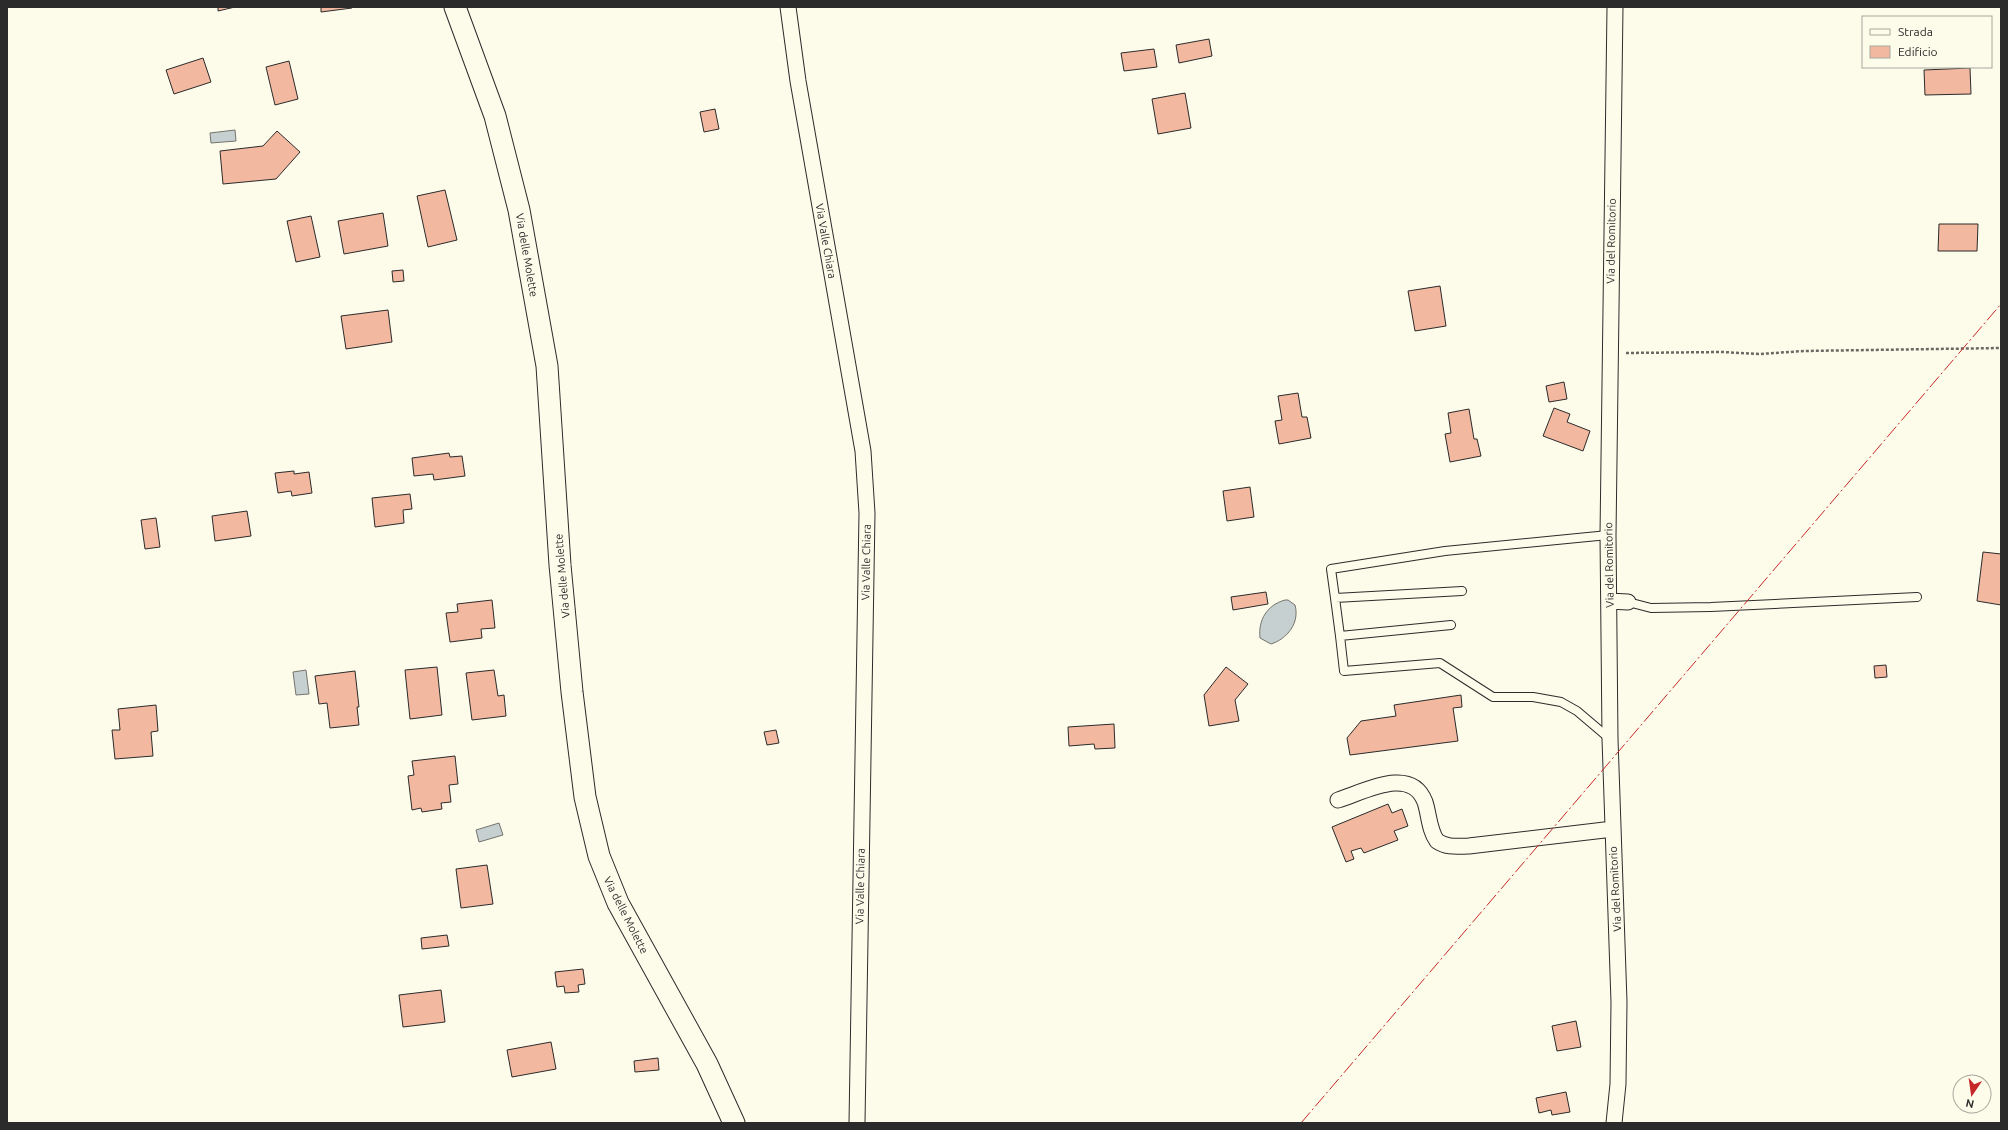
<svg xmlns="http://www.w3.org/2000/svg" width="2008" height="1130" font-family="Ubuntu,sans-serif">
	<rect width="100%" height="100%" fill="#fdfbea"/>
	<path fill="#c7d0d0" stroke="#74746e" d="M235,130L236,141L211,143L210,133Z
		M1285,600H1288L1295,605C1300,623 1287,639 1271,644L1260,638C1258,620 1267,605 1285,600Z
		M306,670L309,694L296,695L293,672Z
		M499,823L503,835L479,842L476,830Z"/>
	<path fill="#f2b8a0" stroke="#2b2b2b" d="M218,7H235L218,11Z
		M321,7H352V8L321,12Z
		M1209,39L1212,56L1179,63L1176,45Z
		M1154,49L1157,67L1124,71L1121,53Z
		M203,58L211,82L174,94L166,70Z
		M289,61L298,99L275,105L266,67Z
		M1970,68L1971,94L1925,95L1924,70Z
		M1185,93L1191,128L1158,134L1152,99Z
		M715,109L719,129L704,132L700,112Z
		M277,131L300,152L276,179L223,184L220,151L263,146Z
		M445,190L457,240L428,247L417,196Z
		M383,213L388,246L344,254L338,221Z
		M311,216L320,257L296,262L287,221Z
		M1939,224H1978L1977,251H1938Z
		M403,270L404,281L393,282L392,271Z
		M1440,286L1446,326L1415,331L1408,291Z
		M388,310L392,342L346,349L341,316Z
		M1564,382L1567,399L1549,402L1546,386Z
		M1298,393L1302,417H1307L1311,438L1279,444L1275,421L1282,420L1278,396Z
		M1554,408L1570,414L1567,422L1590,431L1583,451L1543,436Z
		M1469,409L1474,439H1477L1481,456L1450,462L1445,434L1451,433L1448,413Z
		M449,453L450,457L462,456L465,476L434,480L433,474L414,476L412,458Z
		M294,471V474L309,472L312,493L292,496L291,491L278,493L275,473Z
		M1250,487L1254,517L1227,521L1223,491Z
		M410,494L412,509L403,510L404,523L375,527L372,498Z
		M247,511L251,536L215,541L212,516Z
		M156,518L160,547L145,549L141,520Z
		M1983,552L2001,554V605L1977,601Z
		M1266,592L1268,604L1233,610L1231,597Z
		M492,600L495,628L481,629L482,638L450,642L446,613L458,612L457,604Z
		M1886,665L1887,677L1875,678L1874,666Z
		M437,667L442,715L410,719L405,670Z
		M1226,667L1248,684L1235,700L1239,721L1209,726L1204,695Z
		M494,670L498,696L504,695L506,716L472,720L466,673Z
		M355,671L359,707H357L359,725L330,728L327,703L319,704L315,676Z
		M1461,695L1462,707L1453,708L1458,741L1350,755L1347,738L1361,721L1396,716L1394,705Z
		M156,705L158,731L151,732L153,756L115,759L112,730H120L118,709Z
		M1114,724L1115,748L1095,749L1094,744L1069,746L1068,727Z
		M776,730L779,743L767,745L764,732Z
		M455,756L458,784L449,785L451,802L441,803L442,809L422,812L421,808L412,810L408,776L414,775L412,761Z
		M1388,804L1392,813L1402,809L1408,826L1394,831L1398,840L1364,853L1361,848L1351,851L1354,859L1346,862L1332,827Z
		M487,865L493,904L461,908L456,869Z
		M447,935L449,946L422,949L421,938Z
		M583,969L585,984L578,985L579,992L565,993L564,986L557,987L555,972Z
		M441,990L445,1022L403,1027L399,995Z
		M1576,1021L1581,1047L1557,1051L1552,1026Z
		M551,1042L556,1069L512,1077L507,1050Z
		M658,1058L659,1070L635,1072L634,1061Z
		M1566,1092L1570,1112L1552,1115L1551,1110L1539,1113L1536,1098Z"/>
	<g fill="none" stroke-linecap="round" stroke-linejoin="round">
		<defs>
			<path id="lane" d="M1462,591L1335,598L1331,569L1445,551L1608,535
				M1335,598L1340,636
				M1628,602L1651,608L1711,607L1917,597
				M1451,625L1340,636L1344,671L1440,663L1493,697H1533L1561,702L1577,711L1610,739"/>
			<path id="street" d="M788,7L798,81L863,451L867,513L857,1123
				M1609,601L1628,602
				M1338,800C1364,792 1411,765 1425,802C1429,814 1429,830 1437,841C1447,848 1458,846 1469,846L1613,829
				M1614,1123L1618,1084L1619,1002L1610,739L1608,535L1615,7"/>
			<path id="secondary" d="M455,7L495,116L519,210L547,366L560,565L572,692L585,797L599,856L618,903L707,1064L734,1123"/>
		</defs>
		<use href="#lane" stroke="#2b2b2b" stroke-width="10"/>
		<use href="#street" stroke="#2b2b2b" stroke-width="17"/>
		<use href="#secondary" stroke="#2b2b2b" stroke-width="23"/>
		<path stroke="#6a6964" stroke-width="2.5" stroke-dasharray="3 2" stroke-linecap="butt" d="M1626,353L1722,352L1760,354L1804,351L2001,348"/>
		<use href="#lane" stroke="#fdfbea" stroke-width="8"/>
		<use href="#street" stroke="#fdfbea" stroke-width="15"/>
		<use href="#secondary" stroke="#fdfbea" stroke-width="21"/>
		<path stroke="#c62828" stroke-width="1" stroke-dasharray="14 3 2 3" stroke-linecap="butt" d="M1301,1123L2001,304"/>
	</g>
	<g text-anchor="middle" stroke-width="3" stroke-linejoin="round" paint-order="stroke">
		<g font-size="11" fill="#2b2b2b" stroke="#fdfbea">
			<text transform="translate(826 241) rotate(80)" y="4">Via Valle Chiara</text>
			<text transform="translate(1611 241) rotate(-89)" y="4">Via del Romitorio</text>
			<text transform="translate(527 255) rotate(80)" y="4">Via delle Molette</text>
			<text transform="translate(866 562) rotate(-89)" y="4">Via Valle Chiara</text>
			<text transform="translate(1609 565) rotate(-91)" y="4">Via del Romitorio</text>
			<text transform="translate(562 576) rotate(-95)" y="4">Via delle Molette</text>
			<text transform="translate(860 886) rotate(-89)" y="4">Via Valle Chiara</text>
			<text transform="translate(1615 889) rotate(-93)" y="4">Via del Romitorio</text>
			<text transform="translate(626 915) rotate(63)" y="4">Via delle Molette</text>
		</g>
	</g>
	<rect width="2008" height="1130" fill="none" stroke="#2b2b2b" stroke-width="16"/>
	<rect x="1862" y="16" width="130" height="52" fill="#fdfbea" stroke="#a9a89e"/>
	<rect x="1870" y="29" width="20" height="6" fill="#fdfbea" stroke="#a9a89e"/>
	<text x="1898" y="36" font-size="12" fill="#2b2b2b">Strada</text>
	<rect x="1870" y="46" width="20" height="12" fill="#f2b8a0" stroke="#a9a89e"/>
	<text x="1898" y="56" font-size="12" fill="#2b2b2b">Edificio</text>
	<g transform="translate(1972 1094) rotate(193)"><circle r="19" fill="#fdfbea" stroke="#a9a89e"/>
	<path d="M0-3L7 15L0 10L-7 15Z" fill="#c62828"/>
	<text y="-6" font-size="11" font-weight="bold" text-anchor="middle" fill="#2b2b2b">N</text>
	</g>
</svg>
